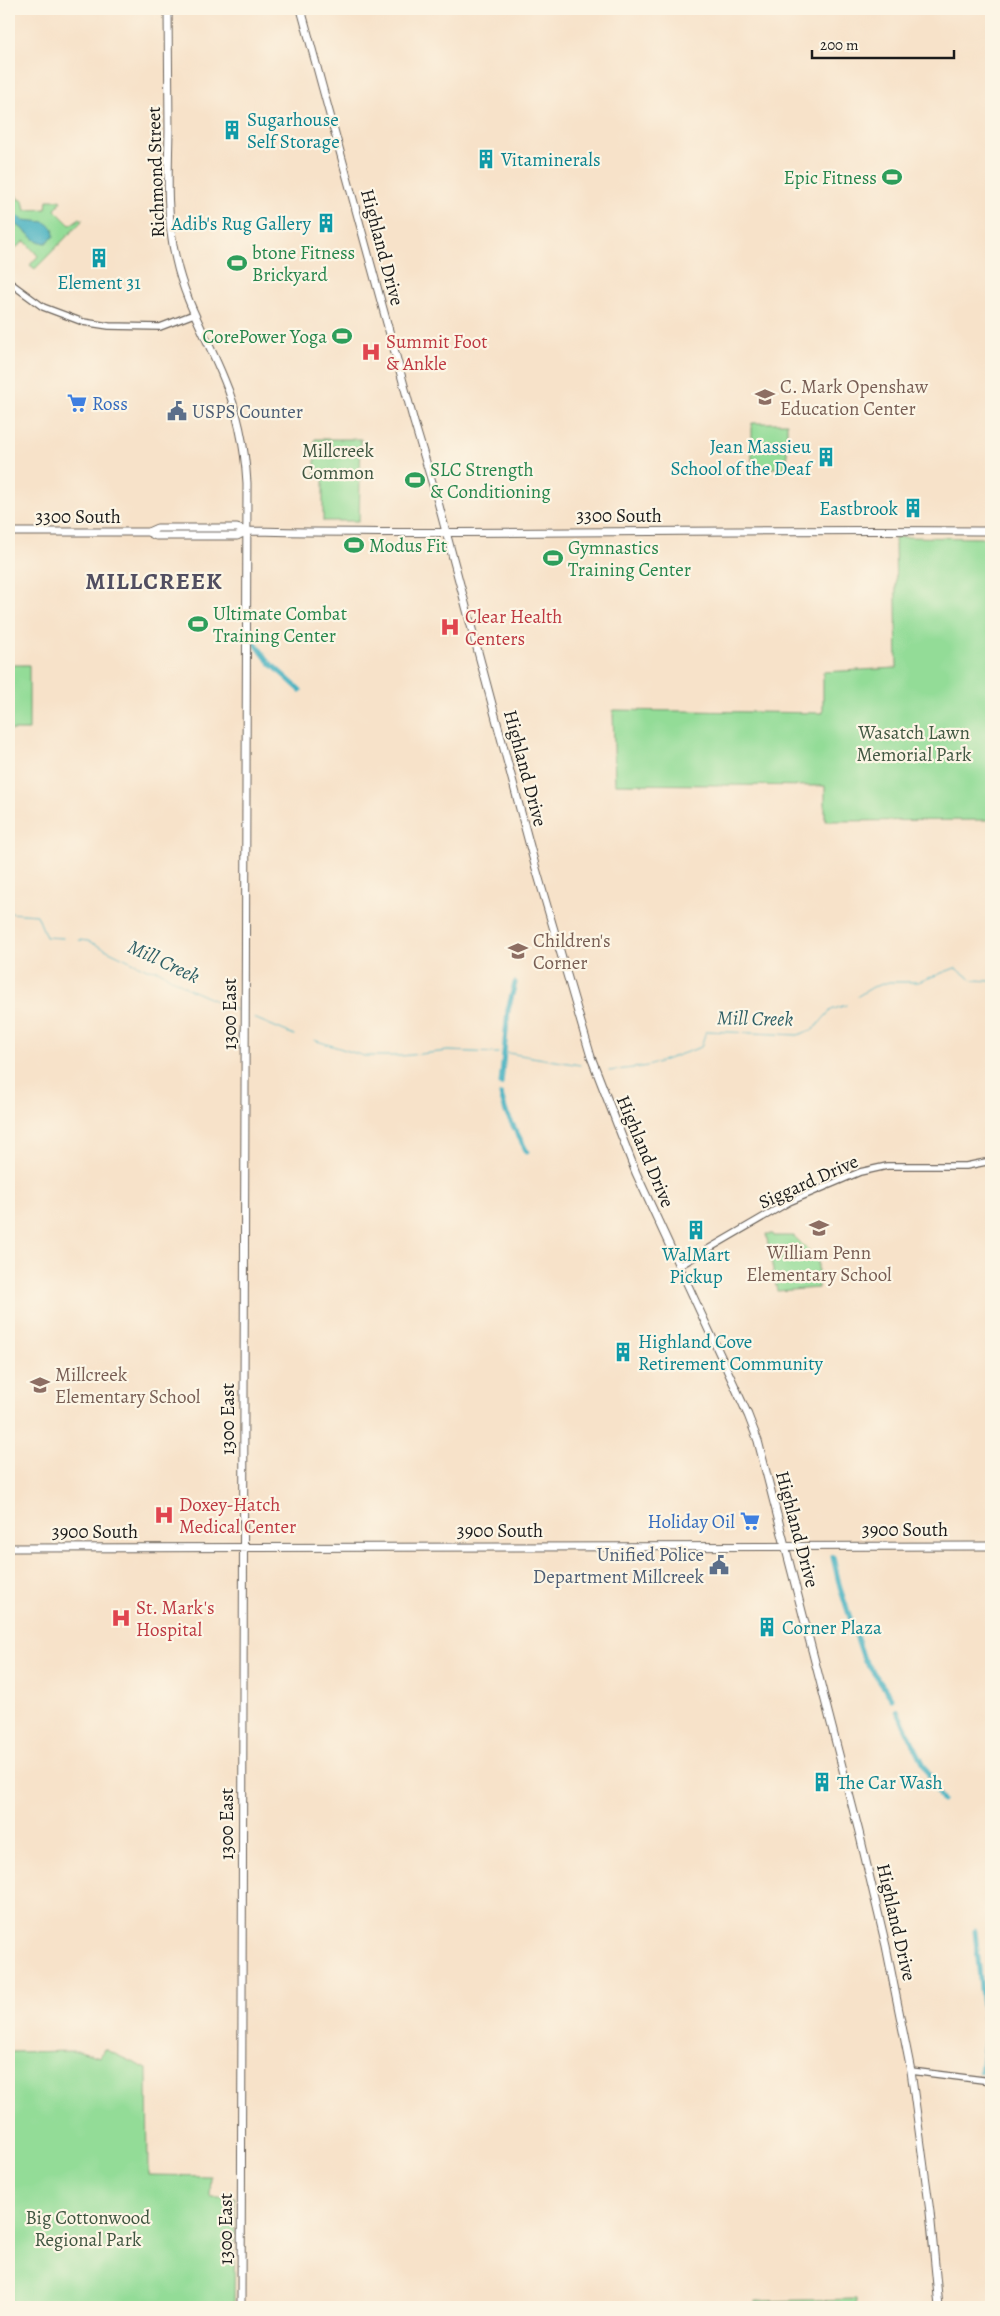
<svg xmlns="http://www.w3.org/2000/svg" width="1000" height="2316" font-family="Alegreya,serif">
	<rect width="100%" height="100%" fill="#fcf5e5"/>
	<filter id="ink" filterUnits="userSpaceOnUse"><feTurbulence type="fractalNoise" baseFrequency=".02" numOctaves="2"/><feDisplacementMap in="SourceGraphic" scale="10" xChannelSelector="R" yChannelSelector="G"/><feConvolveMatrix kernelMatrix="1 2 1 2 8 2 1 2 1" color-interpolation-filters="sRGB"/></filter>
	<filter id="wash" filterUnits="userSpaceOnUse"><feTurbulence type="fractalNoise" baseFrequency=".0096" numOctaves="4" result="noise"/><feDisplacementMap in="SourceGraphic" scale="20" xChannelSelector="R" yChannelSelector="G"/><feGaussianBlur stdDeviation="1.12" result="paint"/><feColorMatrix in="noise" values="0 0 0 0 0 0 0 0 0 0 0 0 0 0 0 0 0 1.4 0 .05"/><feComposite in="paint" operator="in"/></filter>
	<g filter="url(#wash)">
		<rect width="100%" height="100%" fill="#f7e2c9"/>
		<path fill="#93dc97" stroke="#587c5a" d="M16,195L18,199L23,200L25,210L46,209L47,200H59L61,201L55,210L70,225L80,218L83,220L35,269L30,265L38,256L25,241L14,249L9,245V239L15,233L9,227V199Z
			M752,423H787V468H752Z
			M315,439H361L359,521H323V477H315Z
			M895,537L991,538V820L825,821V786L615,784L613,710L823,713V672L897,668Z
			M9,665H29V730H9Z
			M766,1234H773L774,1236H794L818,1260V1288L777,1291Z
			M104,2049L147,2069L148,2175L211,2176L210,2197H235L234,2307H9V2052L80,2051L100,2057Z
			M856,2299V2307H756V2301Z"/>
		<path fill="#44b1c1" stroke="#30666e" d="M9,209L23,220L45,222L53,228L54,236L46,243L38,242L9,218Z"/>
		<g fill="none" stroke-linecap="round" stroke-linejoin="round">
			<path stroke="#44b1c1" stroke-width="1" d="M9,913L37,915L46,937L63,938
				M79,940L88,941L147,969L158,970L191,990L236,1010
				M858,996L873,987L889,982H918L955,968L973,980L991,981
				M254,1018L294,1035
				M314,1040L364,1056H401L448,1051L498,1053
				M508,1053L580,1065
				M609,1071L648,1066L701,1047L706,1031L798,1035L814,1029L831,1010L846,1005"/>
			<path stroke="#44b1c1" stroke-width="5" d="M255,643L270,663L300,690
				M501,1084L508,1010L515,983
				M501,1095L506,1112L527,1152
				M833,1557L840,1588L864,1659L892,1699
				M897,1711L942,1801
				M975,1931L986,2035L981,2071"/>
		</g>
	</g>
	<g filter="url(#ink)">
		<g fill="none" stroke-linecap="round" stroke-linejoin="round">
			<defs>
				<path id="minor" d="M9,282L43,307L83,322L109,326L160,327L194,314
					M679,1266L789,1202L860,1172L887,1166H966L991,1161
					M911,2071L991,2081"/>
				<path id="major" d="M168,9C168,49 169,90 169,131C168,174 166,217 176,260C185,302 208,339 224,379C238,412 245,448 247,483L241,2307
					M301,9L414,422L438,502L535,865L591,1057L636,1173L748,1415L758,1441L859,1832L886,1946L911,2071L930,2212L939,2307
					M9,532H148L157,528H237L247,531C495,536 743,528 991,531
					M148,532L156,536H237L247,531
					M9,1548L991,1546"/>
			</defs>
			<use href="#minor" stroke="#696159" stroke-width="8"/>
			<use href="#major" stroke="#696159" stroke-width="9"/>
			<use href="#minor" stroke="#fff" stroke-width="5.5"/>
			<use href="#major" stroke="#fff" stroke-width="7"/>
		</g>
	</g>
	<defs>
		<symbol id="building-bare" viewBox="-9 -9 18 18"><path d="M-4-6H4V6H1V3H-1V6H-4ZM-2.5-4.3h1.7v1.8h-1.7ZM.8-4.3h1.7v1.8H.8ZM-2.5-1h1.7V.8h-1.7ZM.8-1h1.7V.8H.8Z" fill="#0f9aa8" stroke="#fcf5e5" stroke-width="2.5" paint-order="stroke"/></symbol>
		<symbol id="stadium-bare" viewBox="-9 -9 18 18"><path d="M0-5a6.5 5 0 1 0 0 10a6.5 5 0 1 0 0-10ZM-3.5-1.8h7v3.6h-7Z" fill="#2e9e5b" stroke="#fcf5e5" stroke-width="2.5" paint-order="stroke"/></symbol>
		<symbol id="hospital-bare" viewBox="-9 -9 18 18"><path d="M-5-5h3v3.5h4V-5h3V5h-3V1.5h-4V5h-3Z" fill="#e0444e" stroke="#fcf5e5" stroke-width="2.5" paint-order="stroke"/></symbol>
		<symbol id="school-bare" viewBox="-9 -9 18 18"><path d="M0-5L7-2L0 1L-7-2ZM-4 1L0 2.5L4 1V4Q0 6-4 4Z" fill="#8d6e63" stroke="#fcf5e5" stroke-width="2.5" paint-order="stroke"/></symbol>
		<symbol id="supermarket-bare" viewBox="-9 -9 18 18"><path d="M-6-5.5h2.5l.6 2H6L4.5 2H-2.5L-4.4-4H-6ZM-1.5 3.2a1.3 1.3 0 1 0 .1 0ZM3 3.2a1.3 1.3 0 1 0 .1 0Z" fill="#3f7fe0" stroke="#fcf5e5" stroke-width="2.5" paint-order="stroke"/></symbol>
		<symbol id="civic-bare" viewBox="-9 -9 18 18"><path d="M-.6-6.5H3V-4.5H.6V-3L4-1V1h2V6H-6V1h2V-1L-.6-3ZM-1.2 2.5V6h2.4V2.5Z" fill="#5c6f8a" stroke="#fcf5e5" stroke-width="2.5" paint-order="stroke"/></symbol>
	</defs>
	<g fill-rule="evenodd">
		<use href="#building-bare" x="218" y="116" width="28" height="28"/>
		<use href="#building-bare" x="472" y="145" width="28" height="28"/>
		<use href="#stadium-bare" x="878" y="163" width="28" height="28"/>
		<use href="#building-bare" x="312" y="209" width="28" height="28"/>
		<use href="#building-bare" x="85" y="244" width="28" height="28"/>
		<use href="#stadium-bare" x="223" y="249" width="28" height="28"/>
		<use href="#stadium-bare" x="328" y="322" width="28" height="28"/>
		<use href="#hospital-bare" x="357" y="338" width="28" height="28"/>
		<use href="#school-bare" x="751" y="383" width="28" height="28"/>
		<use href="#supermarket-bare" x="63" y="389" width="28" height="28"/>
		<use href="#civic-bare" x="163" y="397" width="28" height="28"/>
		<use href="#building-bare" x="812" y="443" width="28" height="28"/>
		<use href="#stadium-bare" x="401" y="466" width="28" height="28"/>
		<use href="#building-bare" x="899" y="494" width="28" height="28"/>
		<use href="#stadium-bare" x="340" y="531" width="28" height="28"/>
		<use href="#stadium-bare" x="539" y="544" width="28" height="28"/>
		<use href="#stadium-bare" x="184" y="610" width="28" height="28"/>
		<use href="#hospital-bare" x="436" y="613" width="28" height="28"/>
		<use href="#school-bare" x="504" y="937" width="28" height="28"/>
		<use href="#school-bare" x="805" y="1214" width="28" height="28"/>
		<use href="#building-bare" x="682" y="1216" width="28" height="28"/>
		<use href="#building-bare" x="609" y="1338" width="28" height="28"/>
		<use href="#school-bare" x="26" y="1371" width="28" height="28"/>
		<use href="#hospital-bare" x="150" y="1501" width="28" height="28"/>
		<use href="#supermarket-bare" x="736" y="1507" width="28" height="28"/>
		<use href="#civic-bare" x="705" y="1551" width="28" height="28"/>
		<use href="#hospital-bare" x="107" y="1604" width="28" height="28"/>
		<use href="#building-bare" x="753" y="1613" width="28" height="28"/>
		<use href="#building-bare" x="808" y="1768" width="28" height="28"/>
	</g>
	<g text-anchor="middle" stroke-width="4.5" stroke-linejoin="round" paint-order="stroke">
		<g font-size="19" fill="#0d838f" stroke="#fcf5e5" text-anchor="start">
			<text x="247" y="126">Sugarhouse<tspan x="247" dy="22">Self Storage</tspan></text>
			<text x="501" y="166">Vitaminerals</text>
			<text x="311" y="230" text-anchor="end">Adib's Rug Gallery</text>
			<text x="99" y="289" text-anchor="middle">Element 31</text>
			<text x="811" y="453" text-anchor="end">Jean Massieu<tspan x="811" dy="22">School of the Deaf</tspan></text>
			<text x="898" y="515" text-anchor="end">Eastbrook</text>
			<text x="696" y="1261" text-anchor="middle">WalMart<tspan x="696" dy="22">Pickup</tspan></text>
			<text x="638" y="1348">Highland Cove<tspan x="638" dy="22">Retirement Community</tspan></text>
			<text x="782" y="1634">Corner Plaza</text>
			<text x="837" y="1789">The Car Wash</text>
		</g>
		<g font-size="19" fill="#1c1c1c" stroke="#fcf5e5">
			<text transform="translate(155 172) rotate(-92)" y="7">Richmond Street</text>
			<text transform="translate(383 247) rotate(75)" y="7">Highland Drive</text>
			<text x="619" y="522">3300 South</text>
			<text x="78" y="523">3300 South</text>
			<text transform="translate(526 768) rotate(75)" y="7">Highland Drive</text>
			<text transform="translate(229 1014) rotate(-90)" y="7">1300 East</text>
			<text transform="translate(646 1151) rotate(67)" y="7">Highland Drive</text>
			<text transform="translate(808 1181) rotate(-24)" y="7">Siggard Drive</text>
			<text transform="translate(227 1419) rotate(-90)" y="7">1300 East</text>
			<text transform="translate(798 1529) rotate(75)" y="7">Highland Drive</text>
			<text x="905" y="1536">3900 South</text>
			<text x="500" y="1537">3900 South</text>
			<text x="95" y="1538">3900 South</text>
			<text transform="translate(226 1824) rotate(-90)" y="7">1300 East</text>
			<text transform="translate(897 1922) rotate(77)" y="7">Highland Drive</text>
			<text transform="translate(225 2229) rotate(-90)" y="7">1300 East</text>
		</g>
		<g font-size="19" fill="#27864d" stroke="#fcf5e5" text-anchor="start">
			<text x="877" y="184" text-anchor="end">Epic Fitness</text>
			<text x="252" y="259">btone Fitness<tspan x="252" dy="22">Brickyard</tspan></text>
			<text x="327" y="343" text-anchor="end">CorePower Yoga</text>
			<text x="430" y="476">SLC Strength<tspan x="430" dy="22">&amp; Conditioning</tspan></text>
			<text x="369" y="552">Modus Fit</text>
			<text x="568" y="554">Gymnastics<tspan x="568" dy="22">Training Center</tspan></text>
			<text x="213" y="620">Ultimate Combat<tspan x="213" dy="22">Training Center</tspan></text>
		</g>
		<g font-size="19" fill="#be3a42" stroke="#fcf5e5" text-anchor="start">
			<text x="386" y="348">Summit Foot<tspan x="386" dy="22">&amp; Ankle</tspan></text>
			<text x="465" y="623">Clear Health<tspan x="465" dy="22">Centers</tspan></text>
			<text x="179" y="1511">Doxey-Hatch<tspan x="179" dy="22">Medical Center</tspan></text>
			<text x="136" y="1614">St. Mark's<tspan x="136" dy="22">Hospital</tspan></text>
		</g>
		<g font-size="19" fill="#785e54" stroke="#fcf5e5" text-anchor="start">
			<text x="780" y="393">C. Mark Openshaw<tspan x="780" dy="22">Education Center</tspan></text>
			<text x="533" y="947">Children's<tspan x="533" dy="22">Corner</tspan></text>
			<text x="819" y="1259" text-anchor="middle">William Penn<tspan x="819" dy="22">Elementary School</tspan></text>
			<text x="55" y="1381">Millcreek<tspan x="55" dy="22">Elementary School</tspan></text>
		</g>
		<g font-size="19" fill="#366cbe" stroke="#fcf5e5" text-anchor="start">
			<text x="92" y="410">Ross</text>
			<text x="735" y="1528" text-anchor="end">Holiday Oil</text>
		</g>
		<g font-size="19" fill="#4e5e75" stroke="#fcf5e5" text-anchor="start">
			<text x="192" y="418">USPS Counter</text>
			<text x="704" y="1561" text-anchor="end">Unified Police<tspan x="704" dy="22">Department Millcreek</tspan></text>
		</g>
		<g font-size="19" fill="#405641" stroke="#fcf5e5">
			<text x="338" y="457">Millcreek<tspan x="338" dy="22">Common</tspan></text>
			<text x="914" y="739">Wasatch Lawn<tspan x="914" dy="22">Memorial Park</tspan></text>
			<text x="88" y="2224">Big Cottonwood<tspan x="88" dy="22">Regional Park</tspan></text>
		</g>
		<g font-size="20" font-style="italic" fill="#2e5f66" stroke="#fcf5e5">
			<text transform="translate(164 961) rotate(25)" y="7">Mill Creek</text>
			<text transform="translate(755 1018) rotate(1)" y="7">Mill Creek</text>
		</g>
		<g font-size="24" font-weight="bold" letter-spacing="1" fill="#514e61" stroke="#fcf5e5">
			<text x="154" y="589">MILLCREEK</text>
		</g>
	</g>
	<rect width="1000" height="2316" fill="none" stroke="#fcf5e5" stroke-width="30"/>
	<path d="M812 50v8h142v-8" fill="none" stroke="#1c1c1c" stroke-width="2.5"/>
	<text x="820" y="50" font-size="15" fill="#1c1c1c" stroke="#fcf5e5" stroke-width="4" paint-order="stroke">200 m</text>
</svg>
